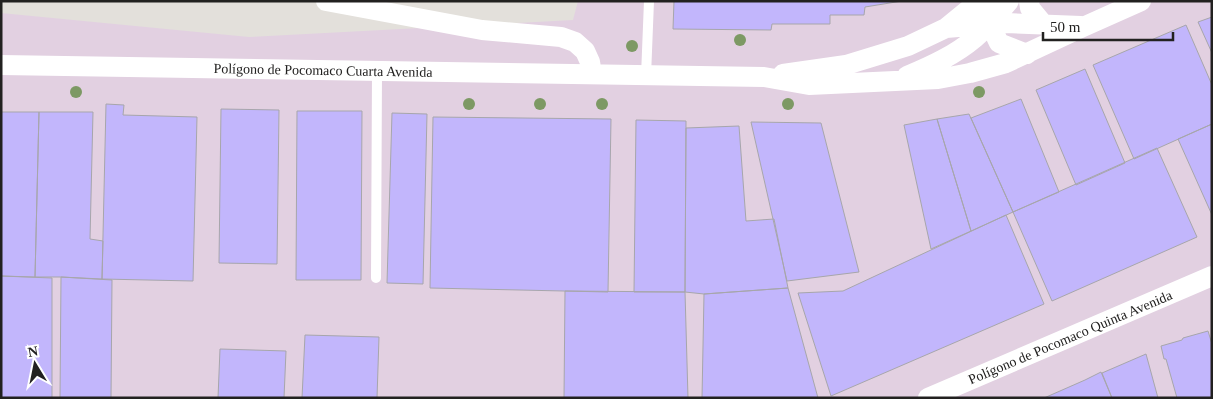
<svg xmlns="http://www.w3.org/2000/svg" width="1213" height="399" font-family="Georgia,serif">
	<rect width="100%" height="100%" fill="#e3e0db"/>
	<path fill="#e2d0e1" d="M578,1H1212V398H1V13L249,37L573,20Z"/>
	<path fill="#c2b6fc" stroke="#a7a6ab" d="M674,1H902L865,7L864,15H830V24H772L771,30L673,29Z
		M1212,17V53L1198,22Z
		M1186,25L1212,85V124L1134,159L1093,65Z
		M1085,69L1125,163L1076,185L1036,90Z
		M1021,99L1059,192L1013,212L971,118Z
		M106,104L124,105L123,115L197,117L193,281L102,279Z
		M221,109L279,110L277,264L219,263Z
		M297,111H362L361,280H296Z
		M1,112H39L35,277L1,276Z
		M39,112H93L90,239L103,241L102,279L61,277H35Z
		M392,113L427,114L423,284L387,283Z
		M969,114L1013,212L971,231L937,119Z
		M433,117L611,119L608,292L430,288Z
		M937,119L971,231L931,249L904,125Z
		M636,120L686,121L685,292H634Z
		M751,122L821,123L859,272L787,281Z
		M1212,124V215L1178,139Z
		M739,126L746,221L774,219L788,288L704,294L685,292L686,128Z
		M1157,148L1197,237L1052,301L1013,212Z
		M1006,215L1044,304L831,396L798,293L843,291Z
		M1,276L52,278V398H1Z
		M61,277L112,280L111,398H60Z
		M788,288L818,398H702L704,294Z
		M565,291L685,292L688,398H564Z
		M1208,331L1212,344V398H1177L1166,359H1164L1161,346L1182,340L1183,338Z
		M305,335L379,337L377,398H302Z
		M220,349L286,351L284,398H218Z
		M1146,354L1158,398H1112L1102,373Z
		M1101,372L1112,398H1044L1085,380Z"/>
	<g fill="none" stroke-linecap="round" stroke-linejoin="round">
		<path stroke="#fff" stroke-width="10" d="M646,76L649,1
			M376,278L377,71"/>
		<path stroke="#fff" stroke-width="20" d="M326,1L482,30L561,37L575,42L585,51L590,62L592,74
			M990,1L987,16L990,24L999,43L1027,54
			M1029,1L1030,8L1044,25
			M946,28L979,1
			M1,65L764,77L809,85L938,79L970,73L1006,63L1083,27L1141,1
			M783,74L846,65L908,46L946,28L1006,23L1081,26
			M907,76C931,66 955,55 975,38C987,27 998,14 1009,1
			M928,398L1212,276"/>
	</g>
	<g fill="#7d9964">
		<circle cx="740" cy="40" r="6"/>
		<circle cx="632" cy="46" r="6"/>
		<circle cx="76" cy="92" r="6"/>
		<circle cx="979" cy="92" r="6"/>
		<circle cx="469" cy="104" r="6"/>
		<circle cx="540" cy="104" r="6"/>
		<circle cx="602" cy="104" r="6"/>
		<circle cx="788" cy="104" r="6"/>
	</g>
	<g text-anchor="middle" stroke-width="4" stroke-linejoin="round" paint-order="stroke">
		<g font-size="14" fill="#222120" stroke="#fff">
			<text transform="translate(323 70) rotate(1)" y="5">Polígono de Pocomaco Cuarta Avenida</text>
			<text transform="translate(1070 337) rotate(-23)" y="5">Polígono de Pocomaco Quinta Avenida</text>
		</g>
	</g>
	<rect width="1213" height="399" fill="none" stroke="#222120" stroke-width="5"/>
	<g transform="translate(35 364) rotate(350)" stroke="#ffffff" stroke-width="4" paint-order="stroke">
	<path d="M0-4L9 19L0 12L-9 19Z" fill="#222120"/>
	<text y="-8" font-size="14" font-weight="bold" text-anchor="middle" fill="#222120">N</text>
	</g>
	<path d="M1043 32v8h130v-8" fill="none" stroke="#222120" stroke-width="2.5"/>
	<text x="1050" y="32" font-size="15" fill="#222120" stroke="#ffffff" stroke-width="4" paint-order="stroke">50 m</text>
</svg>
